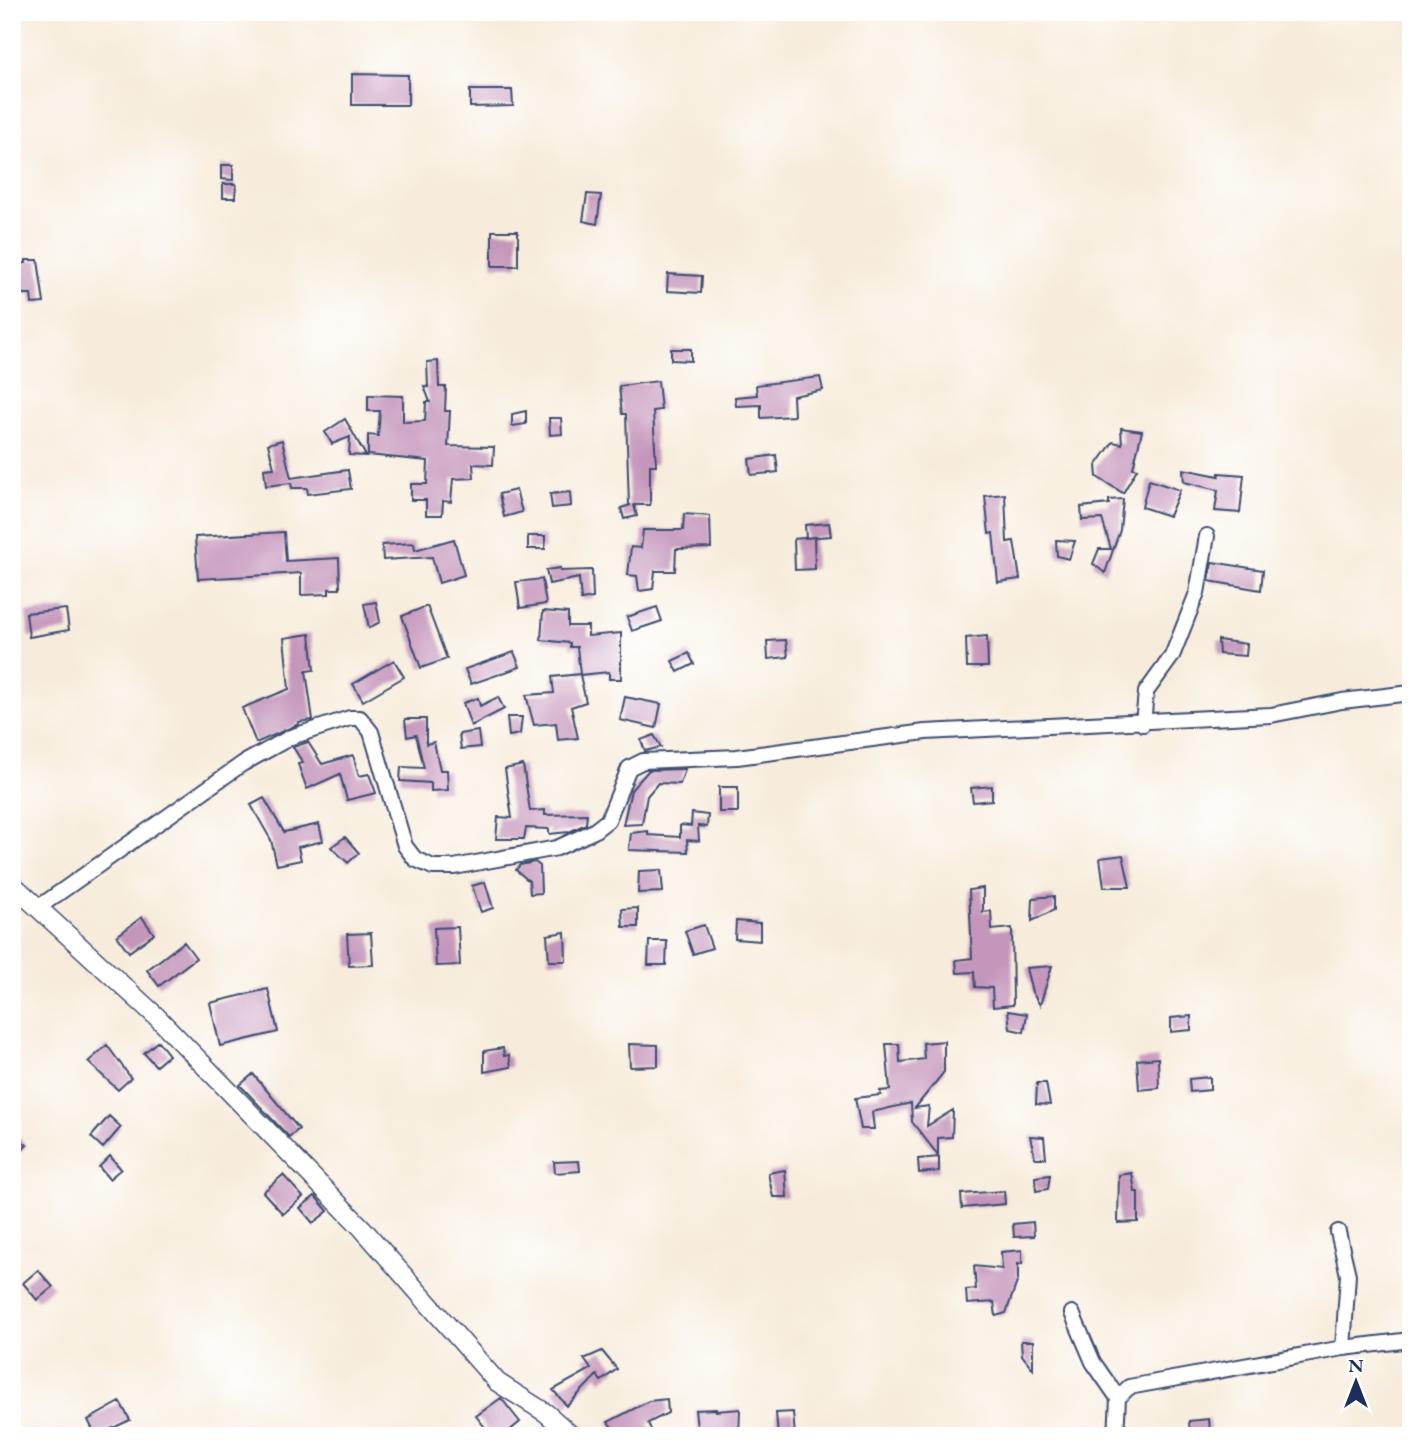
<svg xmlns="http://www.w3.org/2000/svg" width="1423" height="1448" font-family="'EB Garamond',serif">
	<rect width="100%" height="100%" fill="#fff"/>
	<filter id="ink" filterUnits="userSpaceOnUse"><feTurbulence type="fractalNoise" baseFrequency=".0143" numOctaves="2"/><feDisplacementMap in="SourceGraphic" scale="14" xChannelSelector="R" yChannelSelector="G"/><feConvolveMatrix kernelMatrix="1 2 1 2 8 2 1 2 1" color-interpolation-filters="sRGB"/></filter>
	<filter id="wash" filterUnits="userSpaceOnUse"><feTurbulence type="fractalNoise" baseFrequency=".00686" numOctaves="4" result="noise"/><feDisplacementMap in="SourceGraphic" scale="28" xChannelSelector="R" yChannelSelector="G"/><feGaussianBlur stdDeviation="1.57" result="paint"/><feColorMatrix in="noise" values="0 0 0 0 0 0 0 0 0 0 0 0 0 0 0 0 0 1.4 0 .05"/><feComposite in="paint" operator="in"/></filter>
	<g filter="url(#wash)">
		<rect width="100%" height="100%" fill="#f7ecdb"/>
		<g id="blocks">
			<path fill="#c596bb" d="M352,74L408,75V105H352Z
				M470,90H512L513,106L470,107Z
				M221,165H233V180L221,179Z
				M223,184H236L235,198H223Z
				M587,194L601,195L597,224L583,221Z
				M492,231H518V266H492Z
				M26,260H38L44,303L32,304L31,294H20V264L26,263Z
				M668,274L702,276L701,293L667,291Z
				M671,349H691V361L671,360Z
				M438,361L439,387H446L445,411H450L448,446L494,447L493,465L473,464L474,478L453,479L451,502L443,501L442,515H426V500H411V484H427L428,461L368,455V435L378,436L380,411H368V395L403,396V422L425,421L426,402H430L424,386L428,387L427,362Z
				M820,377L823,390L793,396L794,416L761,418V405L736,406L735,397L757,395L756,385Z
				M658,381L661,410L653,411L656,465H650V505H634L637,516L624,519L621,508L631,505H629L626,414H622L619,386Z
				M526,411V424L512,426V414Z
				M549,418H561L562,434L550,435Z
				M345,419L349,426L366,456L349,455L350,437L332,444L325,432Z
				M1121,428L1142,431L1133,468L1137,469L1123,493L1097,477L1096,466L1113,442L1122,444Z
				M282,440L291,478L348,470L351,489L308,494L307,488H292L291,483L266,486L264,469L274,468L268,444Z
				M776,455L778,472L751,475L749,459Z
				M1183,469L1219,476V473L1244,475L1240,513L1215,511L1218,490L1184,482Z
				M1149,480L1180,490L1169,516L1142,507Z
				M516,490L522,512L504,517L499,494Z
				M570,492L571,506L552,508L550,494Z
				M1005,494L1007,542L1014,541L1020,579L998,582L993,533L989,534L985,496Z
				M1123,499L1120,530L1105,573L1093,564L1099,549H1111L1102,519L1082,520L1081,507L1109,504V500Z
				M684,514L710,516L711,548L676,549L675,571H655L653,589L639,591L637,576L628,575L631,547L641,548L643,530H683Z
				M829,523L831,536L806,538L805,525Z
				M284,532L286,561L339,558L340,589H329V594L301,595V573L198,579L195,537Z
				M528,536H545V549H528Z
				M814,537L815,569L795,570L794,539Z
				M454,539L464,575L439,583L432,557L383,560L382,545L414,543L415,550Z
				M1056,540L1075,541L1069,559L1057,556Z
				M1212,562L1263,570L1261,590L1209,581Z
				M560,568V571L592,570L593,598L581,600L579,578L549,584L546,570Z
				M542,579L546,604L520,608L516,582Z
				M376,602L380,622L369,628L364,604Z
				M427,606L447,659L421,668L402,616Z
				M657,607L662,621L632,631L627,617Z
				M66,609L69,630L29,637L26,613Z
				M543,611L568,613V626H588V636L621,633V679H609V672L580,675L586,702L571,707L578,738L558,740L556,723L534,725L526,695L554,693L552,677L580,674L577,647H570V643L541,640Z
				M310,634L314,670L306,671L313,720L298,722L299,724L256,743L242,708L289,689L284,638Z
				M987,636L988,667H967L966,638Z
				M786,640L788,657L768,659L767,641Z
				M1218,640L1247,644L1246,656L1219,654Z
				M514,652L520,667L471,684L465,669Z
				M689,653L694,664L678,672L672,661Z
				M394,660L404,677L363,701L353,684Z
				M498,697L504,709L471,726L463,703L478,698L480,706Z
				M625,697L661,704L656,728L620,720Z
				M507,717H522L520,734L509,736Z
				M405,719H426V744L434,742L440,770H447L448,790L431,791V783L400,781L401,767L424,768L416,735L407,737Z
				M478,731L480,747L461,749L459,734Z
				M654,735L661,747L645,751L641,740Z
				M308,742L322,764L353,755L359,776L369,774L376,793L347,800L340,774L307,789L298,764L303,763L293,747Z
				M523,765L530,811L545,810V815L587,814L586,824L569,832L549,834V829L526,828L524,839H496L498,817L512,818L505,769Z
				M685,769L680,784L658,783L647,796L642,824L623,825L631,790L649,770Z
				M992,786V800L973,802L971,788Z
				M719,787H738V812H719Z
				M264,798L284,832L319,824L323,841L298,847L301,860L277,865L271,840L251,805Z
				M692,813L708,815L707,827L698,826L699,841L687,840L688,852L629,850L631,833L648,831V835L680,837V825L691,826Z
				M345,837L359,853L348,863L331,847Z
				M1123,855L1130,887H1104L1100,858Z
				M535,862L540,866L541,893L530,894L529,881L516,870L520,865Z
				M661,870L663,892L638,893L639,871Z
				M485,882L493,908L481,912L472,886Z
				M983,888V912L991,911L992,930L1012,928L1013,1005L993,1007L992,988L975,987L974,972L957,973L956,960L972,958L969,890Z
				M1054,896V910L1032,921L1033,898Z
				M638,908V927H623L622,909Z
				M142,917L154,934L129,952L117,936Z
				M736,921L760,923V941L735,939Z
				M704,925L712,948L693,954L685,931Z
				M458,927L460,965L436,966L434,928Z
				M565,932L566,961H549L547,935Z
				M371,933L373,965L349,966L347,934Z
				M649,941H667L666,965H648Z
				M184,942L196,958L159,986L147,970Z
				M1052,966L1040,1005L1032,992L1026,968Z
				M268,989L278,1032L220,1046L210,1003Z
				M1008,1011L1027,1014L1024,1032L1010,1029Z
				M1191,1016V1030L1171,1032V1018Z
				M158,1041L169,1055L156,1066L144,1053Z
				M944,1041V1072L915,1108L929,1106L927,1126L953,1110L952,1137L938,1138V1155L912,1122L911,1103L872,1112L874,1129H861L855,1098L881,1095L880,1091L890,1090L886,1044H899L900,1062L924,1059L923,1043Z
				M629,1044L658,1045V1066L630,1067Z
				M107,1045L131,1078L118,1090L88,1062Z
				M503,1048L504,1056L509,1055L511,1067L484,1072V1051Z
				M1158,1058L1159,1088L1139,1090L1137,1060Z
				M253,1074L299,1129L289,1137L240,1085Z
				M1210,1077V1090L1190,1092L1189,1079Z
				M1037,1083H1046L1050,1105L1036,1104Z
				M109,1116L121,1127L103,1148L91,1137Z
				M12,1132L27,1145L12,1161Z
				M1030,1136L1044,1137L1046,1158H1035Z
				M110,1156L121,1169L109,1179L99,1167Z
				M939,1157V1171L919,1173L918,1159Z
				M579,1161L580,1171L555,1173L554,1162Z
				M785,1170L787,1197H773L768,1173Z
				M1132,1173L1135,1192H1138V1222L1118,1223L1119,1175Z
				M283,1175L303,1197L283,1214L263,1192Z
				M1050,1175L1048,1189L1036,1191L1035,1177Z
				M1004,1191L1005,1204L962,1208L961,1194Z
				M315,1196L328,1211L313,1223L300,1208Z
				M1033,1222L1034,1236L1014,1237L1013,1224Z
				M1022,1250V1264H1018V1279L1006,1313L996,1316L994,1302L967,1304L966,1290L976,1289L974,1266L1002,1269L1001,1252Z
				M38,1270L53,1287L37,1300L23,1283Z
				M1021,1341H1033V1369L1022,1355Z
				M602,1351L617,1369L601,1381L597,1375L567,1406L553,1390L591,1369L584,1359Z
				M501,1398L520,1422L503,1436H492L476,1416Z
				M667,1399L668,1413L648,1423L652,1432L619,1436L608,1422L649,1401Z
				M120,1402L130,1420L96,1436L88,1420Z
				M716,1409V1411L740,1409L739,1436H698L695,1410Z
				M793,1412L795,1436H778L776,1413Z
				M1209,1419L1210,1433L1190,1434L1189,1421Z"/>
		</g>
	</g>
	<g filter="url(#ink)">
		<use href="#blocks" fill-opacity="0" stroke="#3c4b71" stroke-width="2"/>
		<g fill="none" stroke-linecap="round" stroke-linejoin="round">
			<defs>
				<path id="minor" d="M1143,724L1146,692L1172,656L1197,593L1207,536
					M39,907L242,764L291,737L350,718H360L371,732L405,846L415,859L433,867H454L557,848L594,831L608,820L629,768L643,761L737,757L925,732L1271,715L1342,701L1411,693
					M1338,1232L1348,1275L1343,1348
					M1072,1313L1093,1362L1118,1398
					M1116,1436L1118,1398L1129,1387L1343,1348L1411,1340"/>
				<path id="major" d="M12,884L157,1017L362,1228L497,1382L546,1413L572,1436"/>
			</defs>
			<use href="#minor" stroke="#3c4b71" stroke-width="18"/>
			<use href="#major" stroke="#3c4b71" stroke-width="21"/>
			<use href="#minor" stroke="#fff" stroke-width="14"/>
			<use href="#major" stroke="#fff" stroke-width="18"/>
		</g>
	</g>
	<rect width="1423" height="1448" fill="none" stroke="#fff" stroke-width="42"/>
	<g transform="translate(1356 1382)" stroke="#ffffff" stroke-width="5" paint-order="stroke">
	<path d="M0-5L12 26L0 18L-12 26Z" fill="#1b2f5e"/>
	<text y="-10" font-size="19" font-weight="bold" text-anchor="middle" fill="#1b2f5e">N</text>
	</g>
</svg>
